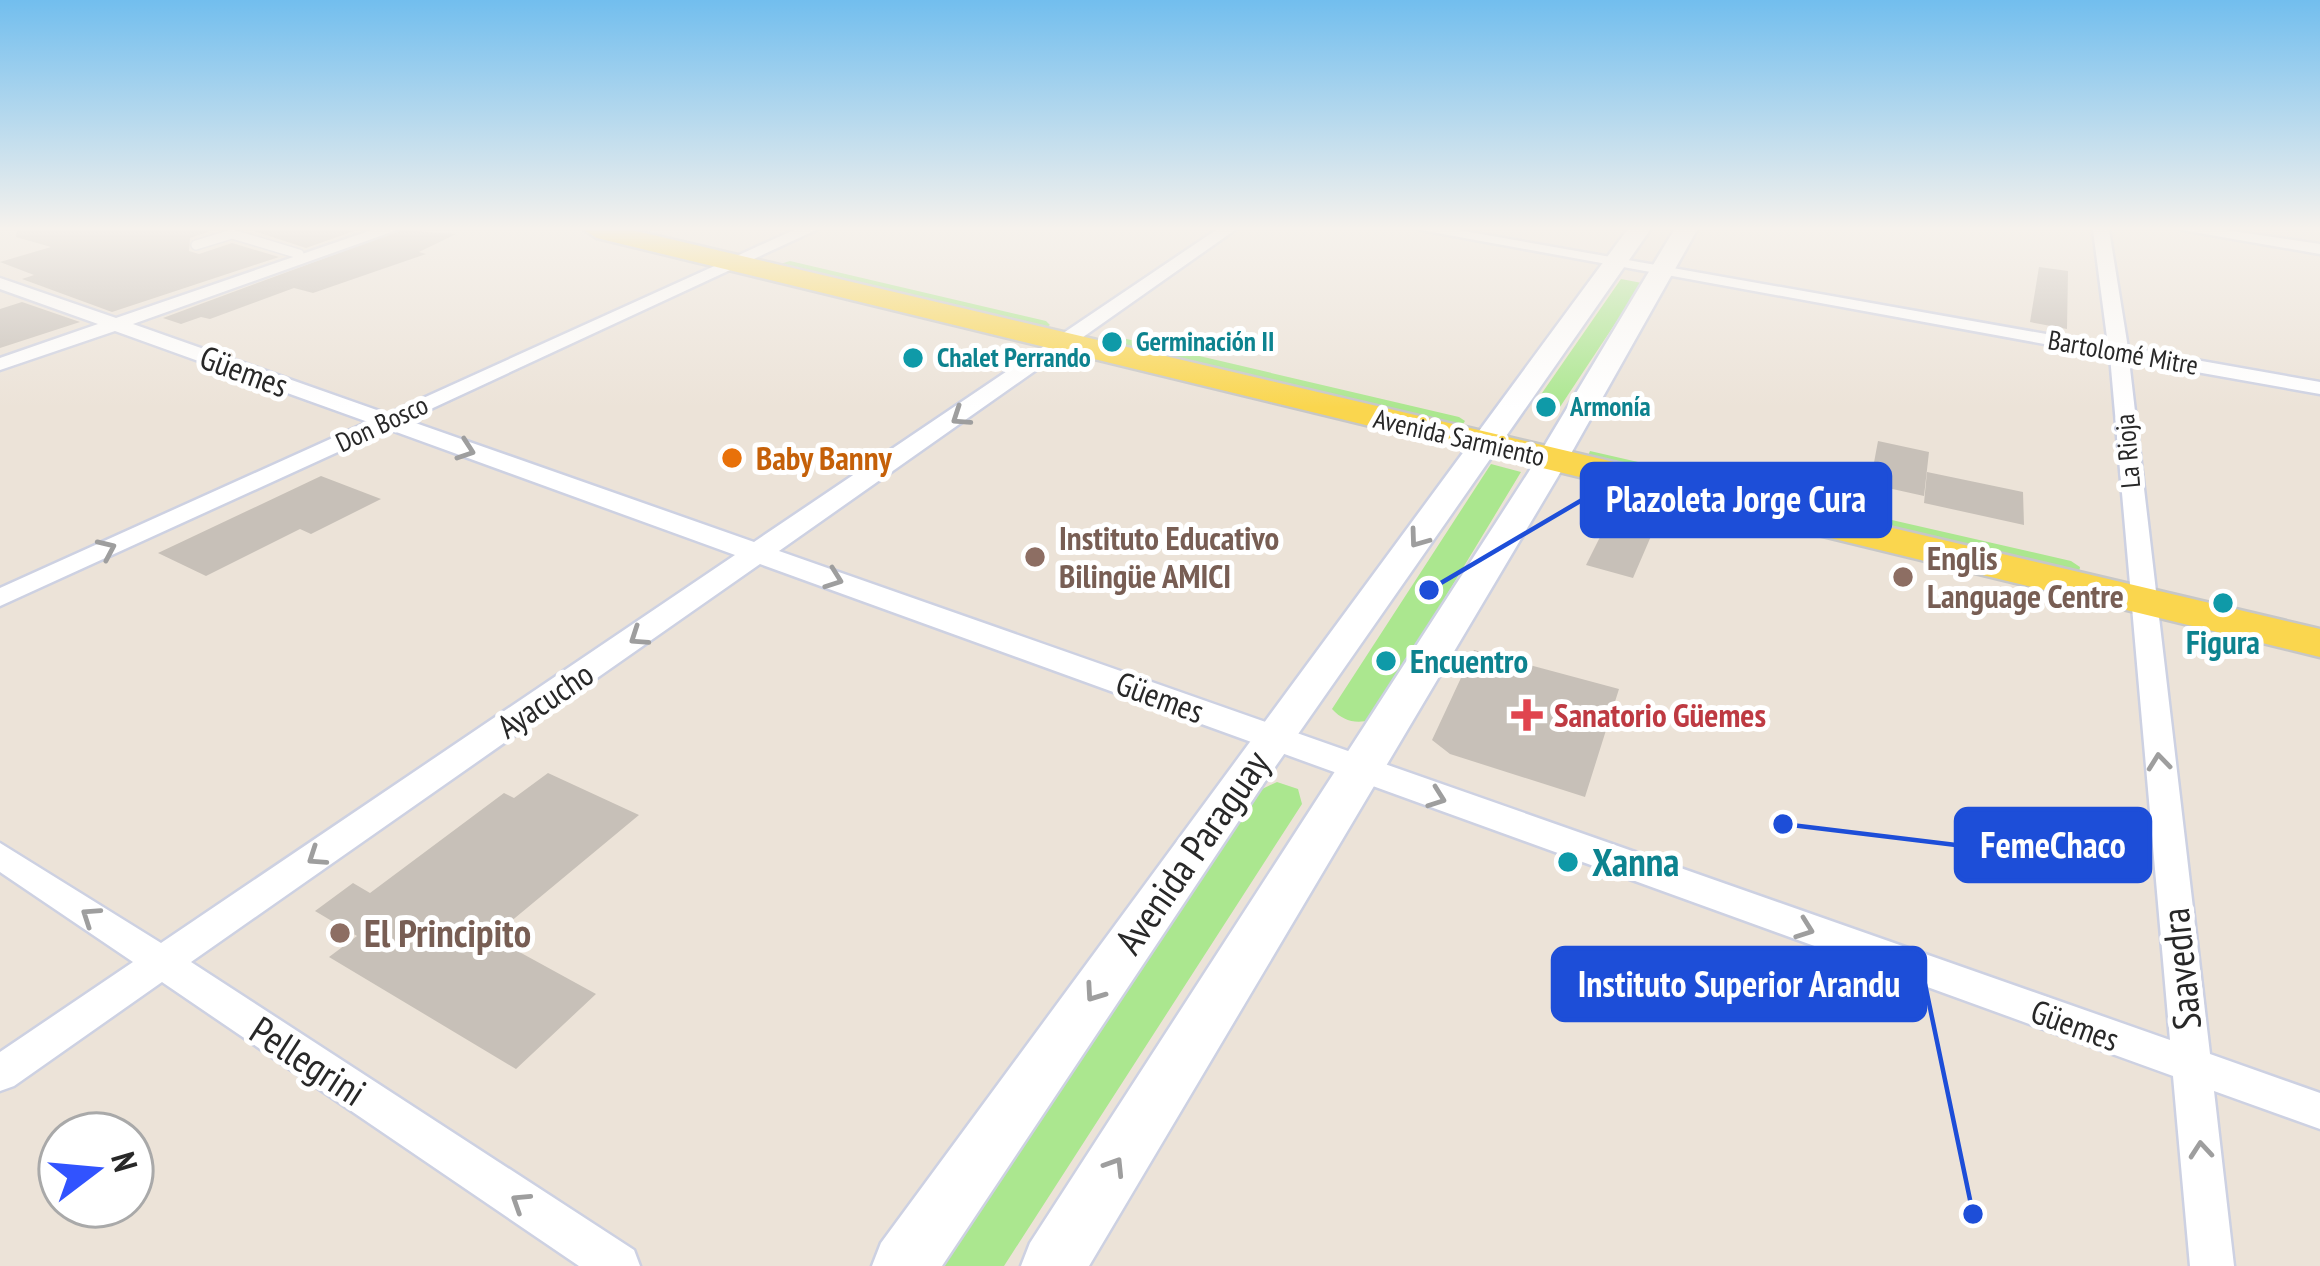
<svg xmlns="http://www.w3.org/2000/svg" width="2320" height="1266" font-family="'PT Sans Narrow',sans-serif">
	<rect width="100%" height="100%" fill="#ece3d8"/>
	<path fill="#abe78f" d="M790,261L1046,321L1050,325L1044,329L774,266Z
		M1621,279L1642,283L1558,410H1536L1533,406Z
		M1114,336L1459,417L1465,421L1461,427L1100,345Z
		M1590,451L2071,561L2080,567L2079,573L1587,458Z
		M1491,464L1521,472L1371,720C1355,724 1343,721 1332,709Z
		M1277,782L1298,789L1302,804L1004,1266H938L1262,789Z"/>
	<path fill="#c7c0b8" d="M17,230H213L190,238L189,251L199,254L232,243L279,257L112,312L22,279L34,275L0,262L51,247L16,237Z
		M251,230H357L306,248Z
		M401,230L456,234L419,252L426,254L313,293L294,288L210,319L201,317L181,324L163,318Z
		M2039,267L2068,271L2067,329L2030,322Z
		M22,302L80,322L0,348V309Z
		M1878,441L1929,452L1924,496L1870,484Z
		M1927,472L2023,492L2024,525L1924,503Z
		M321,476L381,499L311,534L300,529L206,576L158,553Z
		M1621,495L1664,506L1633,578L1586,565Z
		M1474,650L1619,689L1585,797L1450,754L1432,740Z
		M548,773L639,815L492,937L596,994L516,1069L329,957L357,936L315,911L353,883L370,893L504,793L514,798Z"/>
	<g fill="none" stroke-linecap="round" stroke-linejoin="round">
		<defs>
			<path id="service" d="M196,245L232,234L299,254"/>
			<path id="minor" d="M372,230H397L133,324L388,414L794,230H816L407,420L754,542L1216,230H1235L779,551L2170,1040L2110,356L1421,230H1458L2108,345L2093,230H2109L2128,348L2320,382V394L2129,360L2210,1054L2320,1093V1129L2214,1091L2234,1266H2190L2173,1076L760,564L191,962L634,1250L640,1266H579L162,982L14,1086L0,1091V1052L133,962L0,872V843L161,943L735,555L388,429L0,606V588L368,422L115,331L0,370V358L98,324L0,289V278L116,318Z
				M2182,230H2225L2320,244V254Z"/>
			<path id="secondary" d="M1627,230H1650L1266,780L942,1266H872L881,1243Z
				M1674,230H1697L1560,473L1089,1266H1021L1030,1243L1528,473Z"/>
			<path id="primary" d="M584,230H632L2320,629V657L597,238Z"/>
		</defs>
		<use href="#service" stroke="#cdd1e2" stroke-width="12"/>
		<use href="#minor" stroke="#cdd1e2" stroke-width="5"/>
		<use href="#secondary" stroke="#cdd1e2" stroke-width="5"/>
		<use href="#primary" stroke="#c7c7c7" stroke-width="5"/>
		<use href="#service" stroke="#fff" stroke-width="9"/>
		<use href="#minor" fill="#fff" fill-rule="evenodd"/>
		<use href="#secondary" fill="#fff" fill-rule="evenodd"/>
		<use href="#primary" fill="#fad64e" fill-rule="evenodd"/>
	</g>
	<defs><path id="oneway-chevron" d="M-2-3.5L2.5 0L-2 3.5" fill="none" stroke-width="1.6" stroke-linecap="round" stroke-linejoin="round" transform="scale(3)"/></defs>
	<g stroke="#9e9e9e">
		<use href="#oneway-chevron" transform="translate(960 417) rotate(146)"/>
		<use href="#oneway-chevron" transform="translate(466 450) rotate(19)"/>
		<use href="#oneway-chevron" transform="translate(1418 539) rotate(126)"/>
		<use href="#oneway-chevron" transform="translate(107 549) rotate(-24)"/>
		<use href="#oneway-chevron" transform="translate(834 579) rotate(20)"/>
		<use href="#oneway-chevron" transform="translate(638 637) rotate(146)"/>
		<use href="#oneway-chevron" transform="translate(2159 762) rotate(-96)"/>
		<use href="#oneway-chevron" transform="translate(1437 798) rotate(20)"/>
		<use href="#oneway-chevron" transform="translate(316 857) rotate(146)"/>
		<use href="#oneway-chevron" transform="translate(90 916) rotate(-146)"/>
		<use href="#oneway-chevron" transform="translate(1805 929) rotate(20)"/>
		<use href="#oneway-chevron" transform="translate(1094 993) rotate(125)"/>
		<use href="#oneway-chevron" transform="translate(2201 1150) rotate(-95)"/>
		<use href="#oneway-chevron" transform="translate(1115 1166) rotate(-58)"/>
		<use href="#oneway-chevron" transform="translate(520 1202) rotate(-147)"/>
	</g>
	<linearGradient id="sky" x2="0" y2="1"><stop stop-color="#72beee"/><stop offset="0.56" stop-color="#f6f2ed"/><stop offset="1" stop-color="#f6f2ed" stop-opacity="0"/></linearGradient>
	<rect width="2320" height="408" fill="url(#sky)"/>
	<g fill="#0f9aa8" stroke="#fff" stroke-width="4.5">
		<circle cx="1112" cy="342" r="12"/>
		<circle cx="913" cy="358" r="12"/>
		<circle cx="1546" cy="407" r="12"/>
		<circle cx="2223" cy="603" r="12"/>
		<circle cx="1386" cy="661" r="12"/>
		<circle cx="1568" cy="862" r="12"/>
	</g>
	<circle fill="#e8710a" stroke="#fff" stroke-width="4.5" cx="732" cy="458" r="12"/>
	<g fill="#8d6e63" stroke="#fff" stroke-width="4.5">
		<circle cx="1035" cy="557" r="12"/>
		<circle cx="1903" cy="577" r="12"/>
		<circle cx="340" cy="933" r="12"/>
	</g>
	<path fill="#e0444e" stroke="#fff" stroke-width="4.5" d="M1521 697h12v12h12v12h-12v12h-12v-12h-12v-12h12z"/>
	<g text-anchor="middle" stroke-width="10" stroke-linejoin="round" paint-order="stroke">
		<g font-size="27" font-weight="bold" fill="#0d838f" stroke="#fff" text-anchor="start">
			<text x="1136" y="351">Germinación II</text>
			<text x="937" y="367">Chalet Perrando</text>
			<text x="1570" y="416">Armonía</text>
		</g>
		<g font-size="27" fill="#282828" stroke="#fff">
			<text transform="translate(2123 353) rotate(10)" y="9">Bartolomé Mitre</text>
			<text transform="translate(382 424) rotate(-25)" y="9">Don Bosco</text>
			<text transform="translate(1459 438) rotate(13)" y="9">Avenida Sarmiento</text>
			<text transform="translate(2128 451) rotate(-95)" y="9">La Rioja</text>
		</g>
		<g font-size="33" fill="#282828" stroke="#fff">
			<text transform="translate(244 371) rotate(20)" y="12">Güemes</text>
			<text transform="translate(1160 697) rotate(20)" y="12">Güemes</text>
			<text transform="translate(545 700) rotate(-34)" y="12">Ayacucho</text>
			<text transform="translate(2075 1025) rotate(20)" y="12">Güemes</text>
		</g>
		<g font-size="33" font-weight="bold" fill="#c56008" stroke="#fff" text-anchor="start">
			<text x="756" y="470">Baby Banny</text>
		</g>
		<g font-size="33" font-weight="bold" fill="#785e54" stroke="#fff" text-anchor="start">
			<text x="1059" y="550">Instituto Educativo<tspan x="1059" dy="38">Bilingüe AMICI</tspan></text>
			<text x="1927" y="570">Englis<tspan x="1927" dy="38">Language Centre</tspan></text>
		</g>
		<g font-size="33" font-weight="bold" fill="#0d838f" stroke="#fff">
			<text x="2223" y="654">Figura</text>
			<text x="1410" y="673" text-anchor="start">Encuentro</text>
		</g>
		<g font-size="33" font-weight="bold" fill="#be3a42" stroke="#fff" text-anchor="start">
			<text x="1554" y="727">Sanatorio Güemes</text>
		</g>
		<g font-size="39" fill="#282828" stroke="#fff">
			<text transform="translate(1192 852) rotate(-55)" y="14">Avenida Paraguay</text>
			<text transform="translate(2181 969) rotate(-96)" y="14">Saavedra</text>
			<text transform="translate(308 1061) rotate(33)" y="14">Pellegrini</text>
		</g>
		<g font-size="39" font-weight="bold" fill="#0d838f" stroke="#fff" text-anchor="start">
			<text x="1592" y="876">Xanna</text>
		</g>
		<g font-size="39" font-weight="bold" fill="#785e54" stroke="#fff" text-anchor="start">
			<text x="364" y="947">El Principito</text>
		</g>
	</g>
	<path fill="none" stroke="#1d4ed8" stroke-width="4.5" d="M1429 590L1582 500M1783 824L1956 845M1973 1214L1925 984"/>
	<g fill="#1d4ed8" stroke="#fff" stroke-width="4.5">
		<circle cx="1429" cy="590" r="12"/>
		<circle cx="1783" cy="824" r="12"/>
		<circle cx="1973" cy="1214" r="12"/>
	</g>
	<g fill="#1d4ed8" stroke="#1d4ed8" stroke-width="4.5">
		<rect x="1582" y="464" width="308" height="72" rx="12"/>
		<rect x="1956" y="809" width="194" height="72" rx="12"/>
		<rect x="1553" y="948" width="372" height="72" rx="12"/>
	</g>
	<g font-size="36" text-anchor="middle" font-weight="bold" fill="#fff">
		<text x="1736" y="512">Plazoleta Jorge Cura</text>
		<text x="2053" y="858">FemeChaco</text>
		<text x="1739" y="997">Instituto Superior Arandu</text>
	</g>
	<g transform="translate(96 1170) rotate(74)"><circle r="57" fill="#ffffff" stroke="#a9a9a9" stroke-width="3"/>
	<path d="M0-9L21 45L0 30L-21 45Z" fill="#3153ff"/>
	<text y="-18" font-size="33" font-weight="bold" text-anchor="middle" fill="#282828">N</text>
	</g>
</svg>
